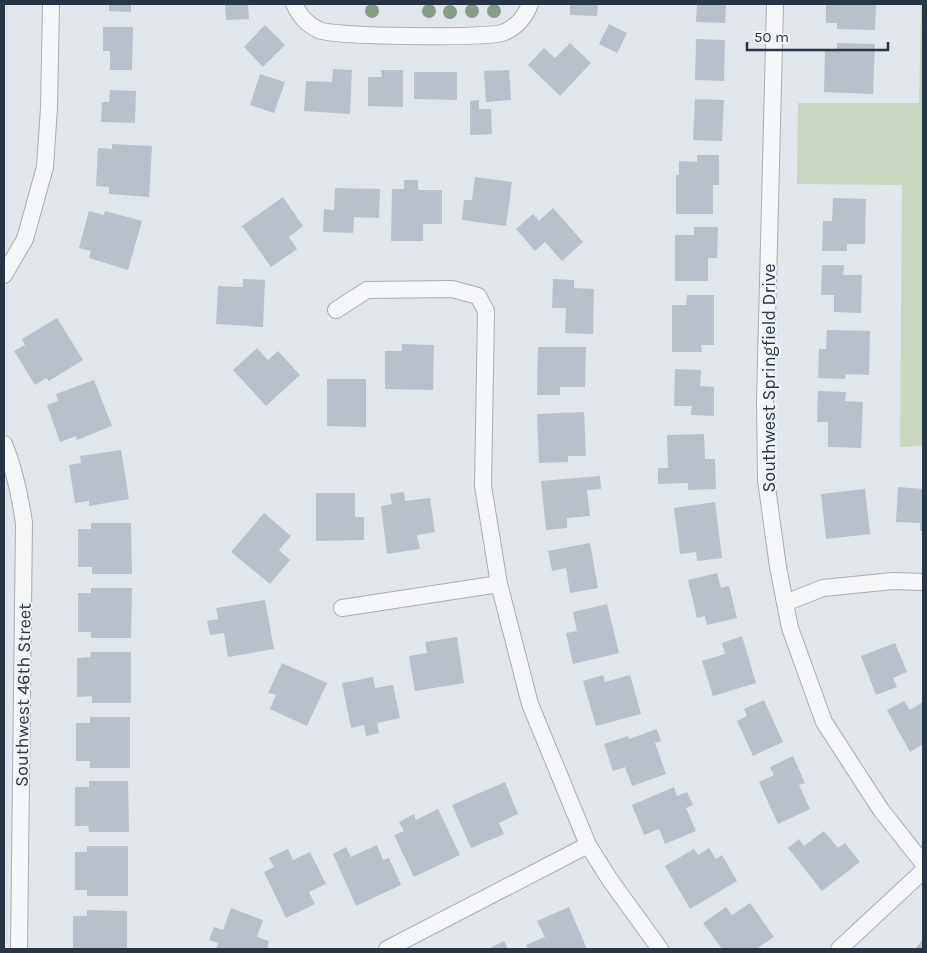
<svg xmlns="http://www.w3.org/2000/svg" width="927" height="953" font-family="Karla,sans-serif">
	<rect width="100%" height="100%" fill="#e1e6eb"/>
	<path fill="#c9d6c2" d="M921,4H923V446L900,447L902,185L797,184L798,103H919Z"/>
	<path fill="#b8c0ca" d="M109,4H131V12L109,11Z
		M225,4H248L249,19L226,20Z
		M570,4H598L597,16L570,15Z
		M697,4H726L725,23L696,22Z
		M826,4H876L875,30L837,29V23H826Z
		M609,24L627,33L617,53L599,44Z
		M265,25L285,45L263,67L244,47Z
		M103,27H133L132,70H110V51H103Z
		M696,39L725,40L724,81L695,80Z
		M570,43L591,63L560,96L528,65L544,48L555,58Z
		M837,43L875,44L873,94L824,92L825,49H837Z
		M333,69L352,70L350,114L304,111L306,81L332,82Z
		M381,70H403V107L368,106V77H382Z
		M509,70L511,100L486,102L484,71Z
		M414,72H457V100L414,99Z
		M260,74L285,82L274,113L250,105Z
		M110,90L136,91L135,123L101,122L102,102H109Z
		M695,99L724,100L722,141L693,140Z
		M479,100V109H491L492,134L470,135V101Z
		M112,144L152,146L149,197L109,194V187L96,186L98,148L112,149Z
		M697,155H719V185H713V214H676V175H679V161L697,162Z
		M475,177L512,182L506,226L462,220L464,200H472Z
		M404,180H418V190H442V224H423V241H391L392,189H404Z
		M335,188L380,189L379,218L354,217L353,233L323,232L324,209L334,210Z
		M283,197L303,226L289,237L297,249L271,267L242,226Z
		M833,198L866,199L865,244H847V251H822L823,221H832Z
		M553,208L583,242L562,261L545,242L535,251L516,229L533,214L539,221Z
		M89,211L104,215L105,211L142,221L128,270L89,258L91,251L79,248Z
		M694,227H718L717,258H708V281H675V235H694Z
		M822,265H844L843,275H862L861,313L834,312V295H821Z
		M243,279L265,280L263,327L216,324L218,286L243,287Z
		M553,279L574,280V288L594,289L593,334L565,333L566,308H552Z
		M687,295H714V345H701L702,352H672V305H686Z
		M57,318L83,360L49,381L46,378L35,385L14,351L25,345L22,339Z
		M827,330L870,331L869,375L846,374L845,379L818,378L819,349H826Z
		M402,344L434,345L433,390L385,389V351H402Z
		M538,347H586L585,387H560V395H537Z
		M257,348L268,360L278,351L300,375L266,406L233,370Z
		M675,369L701,370L700,386L714,387V416L691,415L692,406H674Z
		M327,379H366V427L327,426Z
		M94,380L112,426L77,440L76,436L60,442L47,405L58,401L56,394Z
		M818,391L846,392L845,401L863,402L861,448L828,447V422H817Z
		M584,412L586,456H568V462L539,463L537,414Z
		M704,434L705,459H715L716,489L688,490V483L658,484V468H668L667,435Z
		M121,450L129,499L89,506V501L75,503L69,465L81,463L80,456Z
		M600,476L601,489L587,490L590,516L567,518V528L546,530L541,481Z
		M898,487L923,489V531H920V523L896,522Z
		M865,489L870,534L826,539L821,494Z
		M404,492L405,501L430,498L435,532L417,535L420,549L387,554L381,506L392,504L390,494Z
		M316,493H355V517H364V540L316,541Z
		M715,502L722,558L697,561L696,552L680,554L674,508Z
		M264,513L291,536L279,550L290,560L270,584L231,552Z
		M91,523H131L132,574H92V567H78V529H91Z
		M590,543L598,588L570,593L566,568L552,571L548,551Z
		M717,573L721,588L729,586L737,618L707,625L705,616L697,618L688,580Z
		M91,588H132L131,638H91V632H78V593H91Z
		M265,600L274,649L228,657L224,633L210,635L207,621L218,619L216,608Z
		M607,604L619,653L573,664L566,633L577,631L573,612Z
		M742,636L756,683L713,696L702,661L725,654L722,643Z
		M457,637L464,683L415,691L409,656L427,653L425,642Z
		M895,643L907,672L893,678L897,687L876,695L861,656Z
		M91,652H131V703H92V696L77,697V658L90,657Z
		M282,663L327,683L307,726L270,709L276,695L268,693Z
		M603,675L605,682L630,675L641,714L596,726L583,681Z
		M373,677L375,688L393,685L400,718L377,723L379,733L366,736L364,725L351,728L342,683Z
		M764,700L783,742L753,756L737,721L747,716L744,709Z
		M904,701L910,710L923,702V744L910,752L887,710Z
		M90,717H130V768H90V761H76V723H90Z
		M657,729L661,741L655,743L666,774L632,786L625,767L613,771L604,744L628,736L629,739Z
		M793,756L805,783L799,785L810,809L778,824L759,782L774,775L770,767Z
		M89,781H128L129,832H89L88,826H75V787H89Z
		M505,782L518,814L499,823L504,834L471,848L452,805Z
		M674,787L677,796L687,792L693,805L686,808L696,831L665,844L659,829L644,835L632,805Z
		M438,809L460,855L414,877L394,835L404,831L399,822L414,814L416,820Z
		M824,831L838,848L845,843L860,862L822,891L788,848L799,839L804,846Z
		M377,845L383,860L389,858L401,885L356,906L333,854L346,847L351,857Z
		M87,846H128V896H87V890H75V852H87Z
		M709,848L716,859L722,855L737,881L690,909L665,866L694,849L698,855Z
		M288,849L293,860L310,852L326,884L309,892L315,904L286,918L264,872L274,867L269,858Z
		M750,903L774,937L756,949H722L703,923L726,907L732,915Z
		M569,907L587,949H528L526,945L545,937L537,921Z
		M231,908L263,920L257,937L269,941L267,949H216L218,943L209,940L214,927L223,930Z
		M87,910L127,911V949H73V916H87Z
		M923,939V949H915Z
		M504,941L508,949H488Z"/>
	<g fill="none" stroke-linecap="round" stroke-linejoin="round">
		<defs>
			<path id="street" d="M294,4C300,16 306,24 319,30C333,37 486,38 502,33C516,28 525,17 530,4
				M775,4L765,401L766,480L778,567L790,628L824,722L881,810L923,863
				M4,275L25,239L45,167L49,108L51,4
				M336,310L367,290L452,289L478,296L486,311L483,486L499,584L530,704L588,845L610,880L660,949
				M4,444C15,470 20,496 24,523L19,949
				M785,603L823,588L893,581L923,582
				M342,608L499,584
				M387,949L588,845
				M839,949L923,871"/>
		</defs>
		<use href="#street" stroke="#a6adb6" stroke-width="18"/>
		<use href="#street" stroke="#f5f7f9" stroke-width="16"/>
	</g>
	<g fill="#899d86">
		<circle cx="372" cy="11" r="7"/>
		<circle cx="429" cy="11" r="7"/>
		<circle cx="472" cy="11" r="7"/>
		<circle cx="494" cy="11" r="7"/>
		<circle cx="450" cy="12" r="7"/>
	</g>
	<g text-anchor="middle" stroke-width="4" stroke-linejoin="round" paint-order="stroke">
		<g font-size="18" fill="#283545" stroke="#f1f5f8">
			<text transform="translate(769 378) rotate(-90)" y="6">Southwest Springfield Drive</text>
			<text transform="translate(23 695) rotate(-89)" y="6">Southwest 46th Street</text>
		</g>
	</g>
	<rect width="927" height="953" fill="none" stroke="#283545" stroke-width="10"/>
	<path d="M747 42v8h141v-8" fill="none" stroke="#283545" stroke-width="2.5"/>
	<text x="754" y="42" font-size="15" fill="#283545" stroke="#f1f5f8" stroke-width="4" paint-order="stroke">50 m</text>
</svg>
